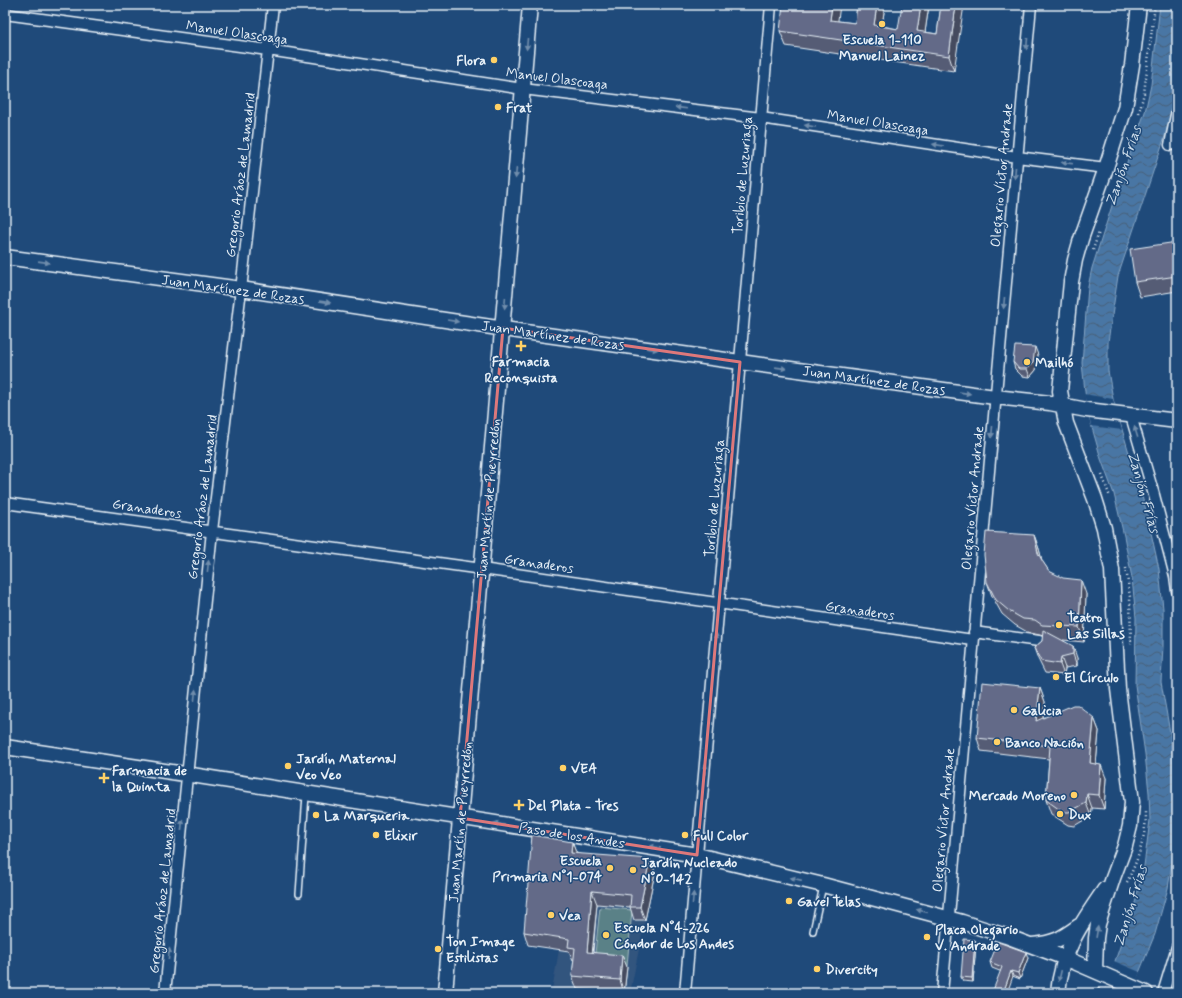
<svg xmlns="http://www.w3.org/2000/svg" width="1182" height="998" font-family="Mynerve,sans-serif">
	<defs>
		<pattern id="water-waves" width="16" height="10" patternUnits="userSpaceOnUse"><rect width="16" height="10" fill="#4876a4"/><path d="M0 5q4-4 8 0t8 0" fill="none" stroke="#475f77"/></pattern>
	</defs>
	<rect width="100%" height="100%" fill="#1f4a7a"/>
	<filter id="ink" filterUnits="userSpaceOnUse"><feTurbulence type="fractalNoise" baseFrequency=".025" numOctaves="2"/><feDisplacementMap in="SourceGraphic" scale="8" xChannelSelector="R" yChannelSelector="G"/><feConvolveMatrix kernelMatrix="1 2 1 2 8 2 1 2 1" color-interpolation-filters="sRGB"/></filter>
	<g filter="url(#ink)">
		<path fill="#33547e" d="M577,855L656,866L630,993H576L552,990L559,950L568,951Z"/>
		<path fill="#5a8187" stroke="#a1b9c0" d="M600,907L632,910L627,966L594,963Z"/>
		<path fill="url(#water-waves)" stroke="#88a7c6" d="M1160,5H1177V85L1176,91L1165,136L1118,276L1108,342V371L1113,399L1146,510L1159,569L1163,609V646L1161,682L1171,738L1177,796L1175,846L1168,888L1155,934L1136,980L1132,993H1104L1135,903L1144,866L1150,820L1149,793L1145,754L1135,685L1136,618L1132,578L1124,536L1114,494L1101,459L1087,410L1082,363L1088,287L1092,268L1118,187L1145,112L1151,85Z"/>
		<path fill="#1f4a7a" d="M1084,394L1113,399L1122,430L1091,426Z
			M1114,961L1140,972L1132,993H1104Z"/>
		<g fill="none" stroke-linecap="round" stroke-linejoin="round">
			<defs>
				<path id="lane" d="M299,894L306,795
					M813,931L823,886"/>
				<path id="street" d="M5,14L268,50L523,89L761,118L1017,157L1106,168
					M1177,110L1170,145L1177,144
					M1131,416L1154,495L1175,576L1177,591
					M5,503L482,569L973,640
					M974,632L1039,641
					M165,993L212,531L242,281L273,5
					M685,993L771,5
					M942,993L1031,5
					M1163,993L1177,947"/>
				<path id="secondary" d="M5,257L241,289L518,331L740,362L995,397L1050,403L1087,410L1177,421
					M5,747L198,776L697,855L823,885L962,922L1006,936L1065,958L1146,993
					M1032,945C1055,943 1061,939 1079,926
					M1095,971L1096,938L1098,924L1113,878L1125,846L1130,826L1132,802L1118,689L1112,570L1104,528L1095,499L1066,423L1060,391L1071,282L1075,260L1081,239L1106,168L1125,108L1132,65L1139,5
					M445,993L530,5
					M1058,993C1061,952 1082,922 1105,889"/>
			</defs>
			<use href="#lane" stroke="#e8f1f8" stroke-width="8"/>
			<use href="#street" stroke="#e8f1f8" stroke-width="13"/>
			<use href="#secondary" stroke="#e8f1f8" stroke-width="17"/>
			<path stroke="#e8f1f8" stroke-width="2.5" stroke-dasharray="1 3" stroke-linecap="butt" d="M1139,113L1144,93L1155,5
				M1093,250L1099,232
				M1102,475L1110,497
				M1126,568L1130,597L1131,644
				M1127,882C1138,860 1146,837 1146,812
				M1098,990L1105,993
				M1098,993L1099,986"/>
			<use href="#lane" stroke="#1f4a7a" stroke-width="5"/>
			<use href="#street" stroke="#1f4a7a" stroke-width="10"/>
			<use href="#secondary" stroke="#1f4a7a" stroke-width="14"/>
		</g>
		<path fill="#555c75" stroke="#e8f1f8" d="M857,5H885L882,26L898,29L929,5L925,32L937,34L941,5L954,71L786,46L780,31L838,21L855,23Z
			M1177,242V291L1140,297L1135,282Z
			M1038,355L1036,370L1030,377L1022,376L1015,369L1013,362Z
			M1034,535L1039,549L1042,561L1049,571L1086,594L1084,642L1063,640L1077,658V666L1065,668L1064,675L1045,673L1038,659L1034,648L1042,641L1043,636L1040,635L1029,633L1015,625L1002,614L992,596L987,582Z
			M1040,688L1045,702L1043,718H1094L1099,731L1096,764L1106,778L1104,809L1092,808L1091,816L1074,826L1068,825L1051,814L1046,800L1049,759L981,751L977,738Z
			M572,842L576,853L655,872L645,920H634L630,907L597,904L593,952L627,967L624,993L577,989L572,976L574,960H573L569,951L528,945L524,932Z
			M975,940L976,944L973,982L963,981L961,977Z
			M1028,958L1020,979L992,968L990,962Z"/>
		<path fill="#454b5f" stroke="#e8f1f8" d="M832,5H840L836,35L830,20Z
			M877,5H885L880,40L874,25Z
			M921,5H929L923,46L917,31Z
			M956,5H964L954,71L949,56Z
			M1035,347L1038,355L1036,370L1030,377L1027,369Z
			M1034,535L1039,549L1044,568L1038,553Z
			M1081,580L1086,594L1084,642L1079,627Z
			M1073,646L1077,658V666L1073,654Z
			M1061,657L1065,668L1064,675L1060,664Z
			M1040,688L1045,702L1041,734L1036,721Z
			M1094,718L1099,731L1095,776L1090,763Z
			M1101,765L1106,778L1104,809L1099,795Z
			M1087,794L1092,808L1091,816L1086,803Z
			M572,842L577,855L571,853Z
			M650,859L655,872L645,920L640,907Z
			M592,891L597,904L591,965L587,952Z
			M975,940L976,944L973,982L972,978Z
			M1026,952L1028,958L1020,979L1018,973Z
			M622,955L627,967L624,993L620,980Z
			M1011,971L1013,976L1007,993H1003Z"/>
		<path fill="#636b88" stroke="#e8f1f8" d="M783,5H832L830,20L855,23L857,5H877L874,25L898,29L902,5H921L917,31L937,34L941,5H956L949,56L780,31Z
			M1177,242V276L1135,282L1130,249Z
			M1015,346L1035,347L1033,363L1027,369H1019L1013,362Z
			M986,532L1034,535L1038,553L1043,562L1049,571L1063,578L1081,580L1079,627L1042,625L1035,620L1023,619L1009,611L996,600L987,582L984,555Z
			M1043,630L1073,646V654L1061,657L1060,664L1041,661L1034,648L1042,641Z
			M982,682L1040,688L1036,721L1073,705H1078L1094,718L1090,763L1101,765L1099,795L1087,794L1086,803L1069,812H1063L1046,800L1050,746L977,738Z
			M532,835L572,842L571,853L650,859L640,907H630L631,895L592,891L587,952L622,955L620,980L572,976L575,948L568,947L569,939L524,932Z
			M964,939L975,940L972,978L961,977Z
			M998,942L1026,952L1018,973L1011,971L1003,993H992L1002,967L990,962Z
			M981,989L991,993H979Z"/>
		<defs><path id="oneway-solid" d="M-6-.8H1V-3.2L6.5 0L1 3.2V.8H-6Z"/></defs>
		<g fill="#6f8dac">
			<use href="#oneway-solid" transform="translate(527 44) rotate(95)"/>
			<use href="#oneway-solid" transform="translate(1027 44) rotate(95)"/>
			<use href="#oneway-solid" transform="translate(681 108) rotate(-173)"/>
			<use href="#oneway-solid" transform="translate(810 126) rotate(-171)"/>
			<use href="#oneway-solid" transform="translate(938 145) rotate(-171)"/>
			<use href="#oneway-solid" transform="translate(1067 163) rotate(-173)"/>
			<use href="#oneway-solid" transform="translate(516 173) rotate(95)"/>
			<use href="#oneway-solid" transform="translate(1015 173) rotate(95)"/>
			<use href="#oneway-solid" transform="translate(44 262) rotate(8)"/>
			<use href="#oneway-solid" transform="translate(325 302) rotate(9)"/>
			<use href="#oneway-solid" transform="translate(505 303) rotate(94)"/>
			<use href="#oneway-solid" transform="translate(1004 303) rotate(95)"/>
			<use href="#oneway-solid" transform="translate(453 321) rotate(9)"/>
			<use href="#oneway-solid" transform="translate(652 349) rotate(8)"/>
			<use href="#oneway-solid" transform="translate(781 368) rotate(8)"/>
			<use href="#oneway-solid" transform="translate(965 393) rotate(8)"/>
			<use href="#oneway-solid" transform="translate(992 432) rotate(95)"/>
			<use href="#oneway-solid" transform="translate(1136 432) rotate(-107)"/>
			<use href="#oneway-solid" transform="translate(727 510) rotate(-85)"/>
			<use href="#oneway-solid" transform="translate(208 566) rotate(-84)"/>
			<use href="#oneway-solid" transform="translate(479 600) rotate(95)"/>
			<use href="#oneway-solid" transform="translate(716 639) rotate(-85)"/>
			<use href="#oneway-solid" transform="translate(195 695) rotate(-84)"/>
			<use href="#oneway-solid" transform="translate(705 769) rotate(-85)"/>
			<use href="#oneway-solid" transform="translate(499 824) rotate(-171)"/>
			<use href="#oneway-solid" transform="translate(182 825) rotate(-84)"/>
			<use href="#oneway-solid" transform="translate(655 847) rotate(-171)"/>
			<use href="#oneway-solid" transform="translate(796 879) rotate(-167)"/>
			<use href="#oneway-solid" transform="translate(693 898) rotate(-85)"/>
			<use href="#oneway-solid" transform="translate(922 911) rotate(-165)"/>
			<use href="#oneway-solid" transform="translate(1097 932) rotate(-81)"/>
			<use href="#oneway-solid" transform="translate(169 954) rotate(-84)"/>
			<use href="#oneway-solid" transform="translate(1060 976) rotate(103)"/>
		</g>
	</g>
	<path fill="none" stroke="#dd787b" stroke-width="3" stroke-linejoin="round" d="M503,328L740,362L697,855L460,818Z"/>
	<g fill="#ffd166" stroke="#1f4a7a" stroke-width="1.5">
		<circle cx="882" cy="24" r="4"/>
		<circle cx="494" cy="60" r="4"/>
		<circle cx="498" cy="107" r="4"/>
		<path d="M519 340h4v4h4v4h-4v4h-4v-4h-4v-4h4z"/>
		<circle cx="1027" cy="362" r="4"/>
		<circle cx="1059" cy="625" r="4"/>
		<circle cx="1056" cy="677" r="4"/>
		<circle cx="1014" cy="710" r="4"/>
		<circle cx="997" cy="742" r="4"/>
		<circle cx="288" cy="766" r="4"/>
		<circle cx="563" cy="768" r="4"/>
		<path d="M102 772h4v4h4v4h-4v4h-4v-4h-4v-4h4z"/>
		<circle cx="1074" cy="795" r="4"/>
		<path d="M517 799h4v4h4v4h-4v4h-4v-4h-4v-4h4z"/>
		<circle cx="1060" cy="814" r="4"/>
		<circle cx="316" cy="815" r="4"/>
		<circle cx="376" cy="835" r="4"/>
		<circle cx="685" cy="835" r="4"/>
		<circle cx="610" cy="868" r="4"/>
		<circle cx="633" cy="870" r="4"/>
		<circle cx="789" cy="901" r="4"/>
		<circle cx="551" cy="915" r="4"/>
		<circle cx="606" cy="935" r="4"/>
		<circle cx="927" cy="937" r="4"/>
		<circle cx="438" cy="949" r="4"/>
		<circle cx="817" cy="969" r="4"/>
	</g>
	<g text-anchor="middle" stroke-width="3" stroke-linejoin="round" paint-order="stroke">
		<g font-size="14" fill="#e8f1f8" stroke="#1f4a7a">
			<text transform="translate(237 32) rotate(8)" y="5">Manuel Olascoaga</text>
			<text transform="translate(557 78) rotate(7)" y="5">Manuel Olascoaga</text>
			<text transform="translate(878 122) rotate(9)" y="5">Manuel Olascoaga</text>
			<text transform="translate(240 175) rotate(-83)" y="5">Gregorio Aráoz de Lamadrid</text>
			<text transform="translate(742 175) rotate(-85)" y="5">Toribio de Luzuriaga</text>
			<text transform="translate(1001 175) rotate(-85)" y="5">Olegario Víctor Andrade</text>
			<text transform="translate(233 289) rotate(8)" y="5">Juan Martínez de Rozas</text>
			<text transform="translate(553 335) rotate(8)" y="5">Juan Martínez de Rozas</text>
			<text transform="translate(874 380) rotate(8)" y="5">Juan Martínez de Rozas</text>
			<text transform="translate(202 497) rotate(-83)" y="5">Gregorio Aráoz de Lamadrid</text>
			<text transform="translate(714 498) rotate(-85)" y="5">Toribio de Luzuriaga</text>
			<text transform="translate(972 498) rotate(-85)" y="5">Olegario Víctor Andrade</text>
			<text transform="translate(488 499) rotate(-85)" y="5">Juan Martín de Pueyrredón</text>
			<text transform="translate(147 508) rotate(8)" y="5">Granaderos</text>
			<text transform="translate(539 563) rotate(8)" y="5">Granaderos</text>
			<text transform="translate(860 610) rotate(8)" y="5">Granaderos</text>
			<text transform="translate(943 820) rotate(-85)" y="5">Olegario Víctor Andrade</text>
			<text transform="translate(460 822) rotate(-85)" y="5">Juan Martín de Pueyrredón</text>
			<text transform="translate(572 835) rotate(9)" y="5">Paso de los Andes</text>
			<text transform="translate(162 891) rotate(-84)" y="5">Gregorio Aráoz de Lamadrid</text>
		</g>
		<g font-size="14" font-weight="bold" fill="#e8f1f8" stroke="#1f4a7a" text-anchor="start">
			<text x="882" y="44" text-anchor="middle">Escuela 1-110<tspan x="882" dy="16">Manuel Lainez</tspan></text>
			<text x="486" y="65" text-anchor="end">Flora</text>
			<text x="506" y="112">Frat</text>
			<text x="521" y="366" text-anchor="middle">Farmacia<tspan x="521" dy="16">Reconquista</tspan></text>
			<text x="1035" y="367">Mailhó</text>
			<text x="1067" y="622">Teatro<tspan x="1067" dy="16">Las Sillas</tspan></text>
			<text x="1064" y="682">El Círculo</text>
			<text x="1022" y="715">Galicia</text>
			<text x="1005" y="747">Banco Nación</text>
			<text x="296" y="763">Jardín Maternal<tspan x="296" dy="16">Veo Veo</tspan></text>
			<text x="571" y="773">VEA</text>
			<text x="112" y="775">Farmacia de<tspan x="112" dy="16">la Quinta</tspan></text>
			<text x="1066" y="800" text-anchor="end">Mercado Moreno</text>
			<text x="527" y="810">Del Plata - Tres</text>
			<text x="1068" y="819">Dux</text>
			<text x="324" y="820">La Marqueria</text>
			<text x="384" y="840">Elixir</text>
			<text x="693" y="840">Full Color</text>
			<text x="602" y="865" text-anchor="end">Escuela<tspan x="602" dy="16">Primaria N°1-074</tspan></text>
			<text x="641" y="867">Jardín Nucleado<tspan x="641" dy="16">N°0-142</tspan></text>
			<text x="797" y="906">Gavel Telas</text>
			<text x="559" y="920">Vea</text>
			<text x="614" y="932">Escuela N°4-226<tspan x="614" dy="16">Cóndor de Los Andes</tspan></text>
			<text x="935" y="934">Placa Olegario<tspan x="935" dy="16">V. Andrade</tspan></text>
			<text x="446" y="946">Ton Image<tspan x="446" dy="16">Estilistas</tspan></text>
			<text x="825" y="974">Divercity</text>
		</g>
		<g font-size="15" font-style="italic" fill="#d0dfeb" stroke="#1f4a7a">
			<text transform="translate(1123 166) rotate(-71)" y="5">Zanjón Frías</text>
			<text transform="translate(1144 492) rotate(74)" y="5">Zanjón Frías</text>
			<text transform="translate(1130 906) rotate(-73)" y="5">Zanjón Frías</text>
		</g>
	</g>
	<rect width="1182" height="998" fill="none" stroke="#1f4a7a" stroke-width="20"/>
	<rect x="10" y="10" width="1162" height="978" fill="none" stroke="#e8f1f8" stroke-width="1.5" filter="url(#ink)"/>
</svg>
